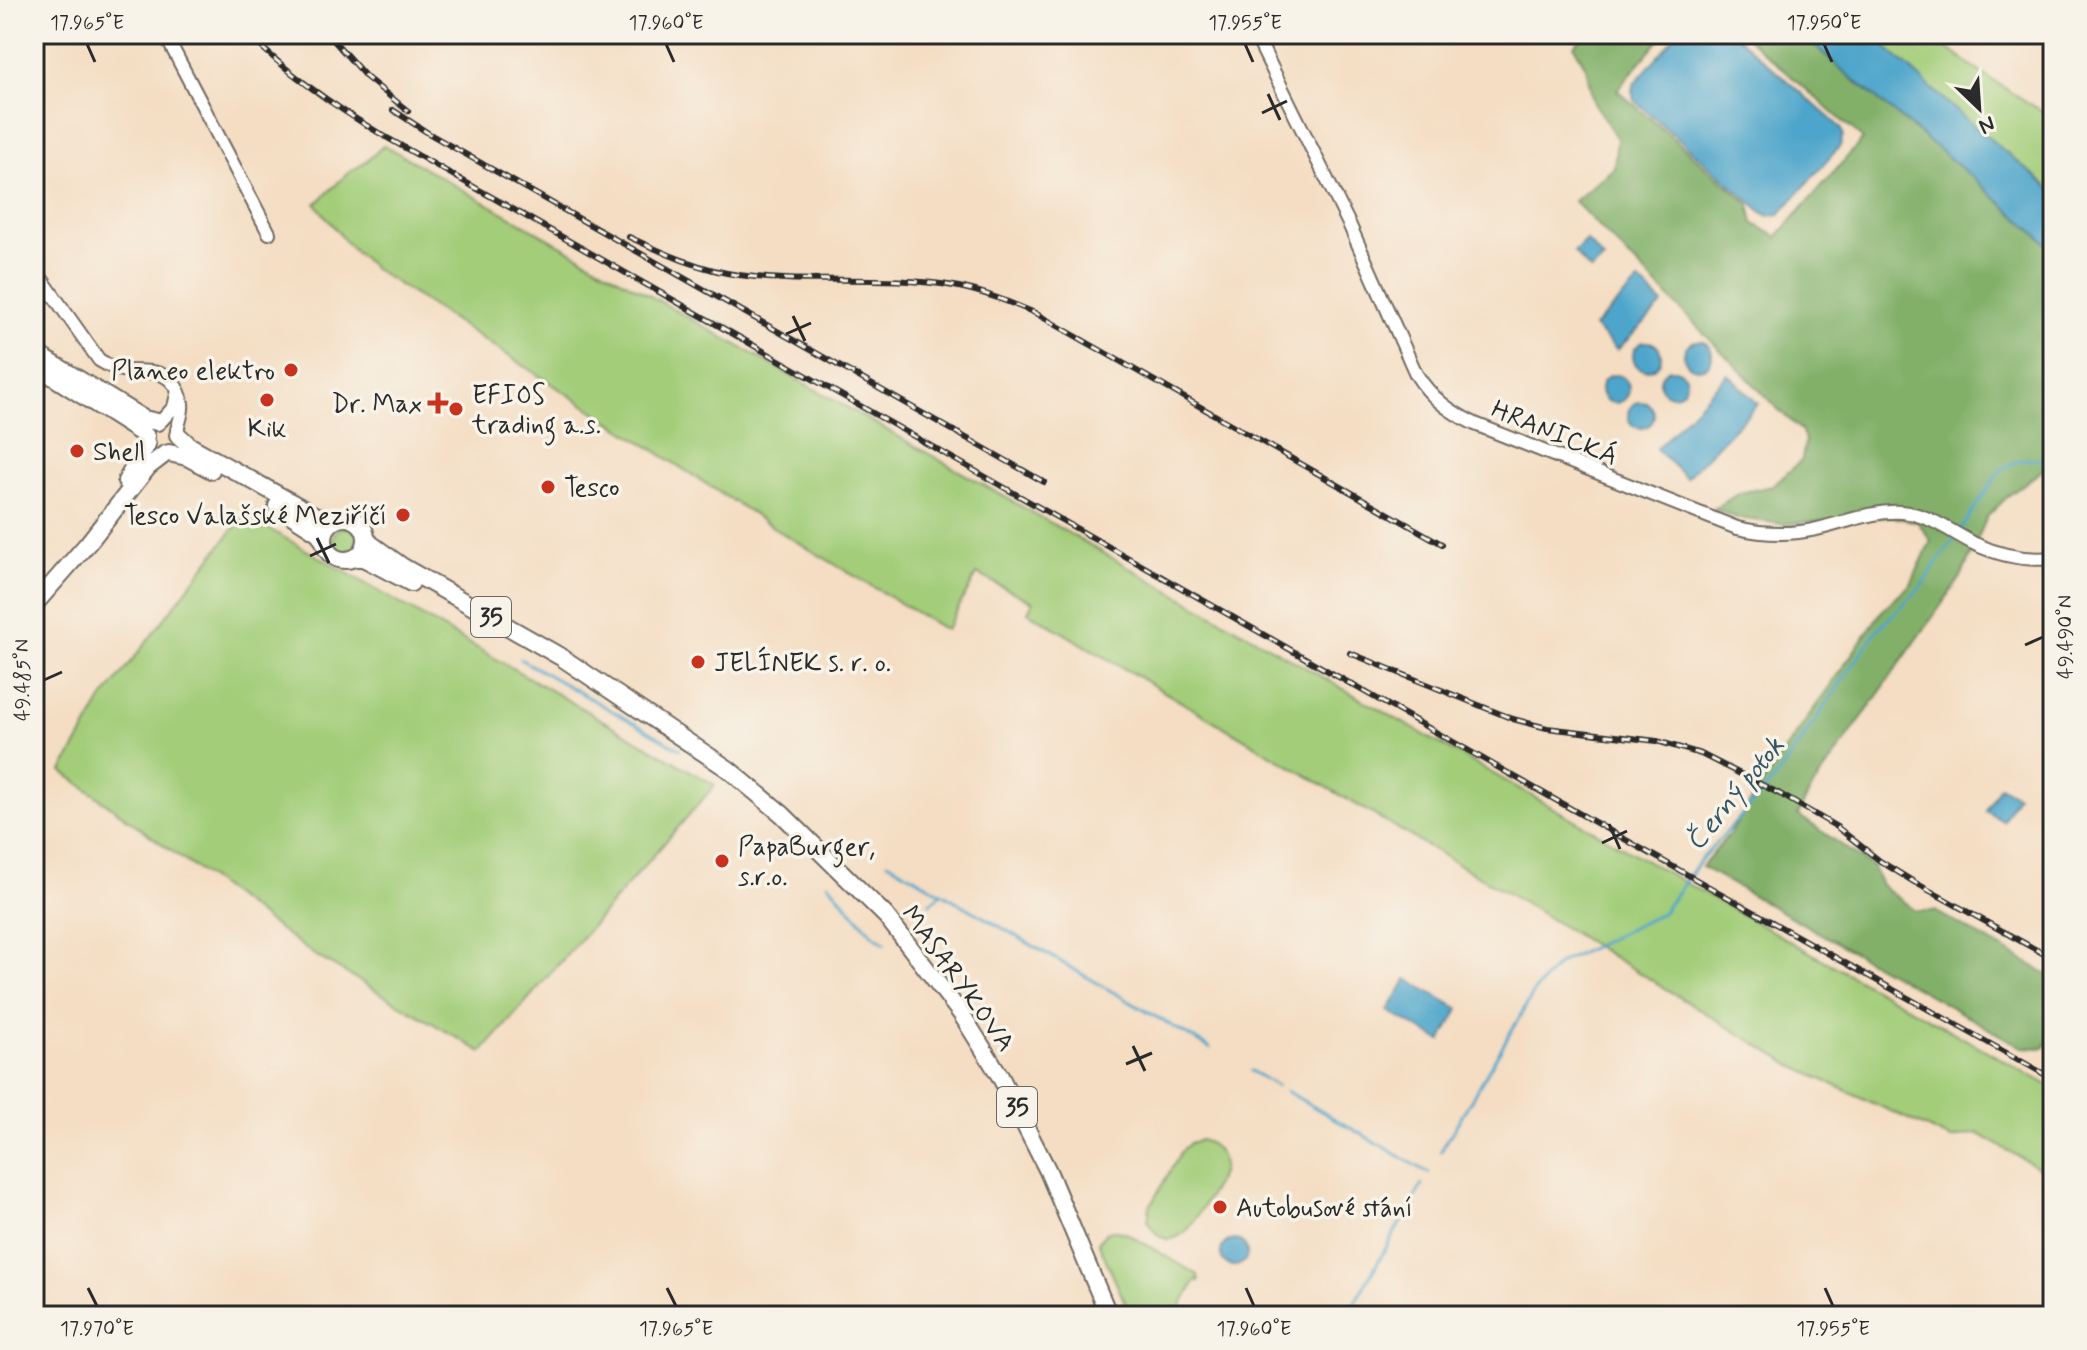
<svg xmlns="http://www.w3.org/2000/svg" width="2087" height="1350" font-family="Mynerve,sans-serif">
	<rect width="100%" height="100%" fill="#f7f3e8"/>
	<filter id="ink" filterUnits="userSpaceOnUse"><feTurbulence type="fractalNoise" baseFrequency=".0125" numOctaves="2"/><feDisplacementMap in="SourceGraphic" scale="16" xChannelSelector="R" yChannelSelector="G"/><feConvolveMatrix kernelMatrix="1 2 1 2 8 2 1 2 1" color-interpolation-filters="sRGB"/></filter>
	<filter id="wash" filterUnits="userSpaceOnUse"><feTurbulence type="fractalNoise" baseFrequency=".006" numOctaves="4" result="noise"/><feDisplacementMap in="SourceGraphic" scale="32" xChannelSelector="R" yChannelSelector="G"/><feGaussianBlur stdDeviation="1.8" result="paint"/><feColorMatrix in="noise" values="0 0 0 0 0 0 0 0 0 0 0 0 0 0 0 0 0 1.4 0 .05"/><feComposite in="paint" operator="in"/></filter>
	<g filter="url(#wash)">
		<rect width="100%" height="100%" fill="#f4ddc2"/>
		<path fill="#a3cd79" stroke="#677c52" stroke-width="2" d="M1871,34H1928L1984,75L2053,118V191L1968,121Z
			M384,145L1691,886L2053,1088V1176L1977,1133L1951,1139L1793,1066L1514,897L1028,612L1033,602L977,574L946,630L782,533L376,270L350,247L316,204L348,173L366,162Z
			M244,515L328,562L715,785L482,1052L313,954L62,771L102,700Z
			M333 539a12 12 0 1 1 24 0a12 12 0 1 1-24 0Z
			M1201,1140C1219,1146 1227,1158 1220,1176C1207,1199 1176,1272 1148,1222L1150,1206L1181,1152L1190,1143Z
			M1112,1230L1126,1233L1198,1275L1199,1281L1196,1280L1175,1316H1131L1098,1242L1107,1232Z"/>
		<path fill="#82b069" stroke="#566e4a" stroke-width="2" d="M1585,34H1664L1617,90L1749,204L1753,223L1777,237L1863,139L1743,34H1802L1848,75L1971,176L2053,249V466H2048L2009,495L1987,517L1961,577L1810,791L1798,815L1872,866L1881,885L1916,911H1935L2053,977V1032L2044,1048L2022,1047L1702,867L1731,832L1772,769L1882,611L1911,584L1931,541L1918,522L1887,516L1783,524L1737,518L1714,509L1739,493L1773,486L1802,460L1805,440L1801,430L1782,413L1574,201L1614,168L1617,139L1593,101L1586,67L1574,46Z"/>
		<path fill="#4ea5cb" stroke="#3c687b" stroke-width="2" d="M1677,34H1734L1841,128L1843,135L1840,146L1780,214L1769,216L1763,213L1634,100L1632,90L1635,83Z
			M1802,34H1871L1968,121L2053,191V249L1971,176L1848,75Z
			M1586,240L1604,259L1591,271L1574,252Z
			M1639,281L1663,304L1617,350L1594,327Z
			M1684 355a14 14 0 1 1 28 0a14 14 0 1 1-28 0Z
			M1633 356a14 14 0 1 1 28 0a14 14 0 1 1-28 0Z
			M1660 382a13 13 0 1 1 26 0a13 13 0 1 1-26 0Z
			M1728,374L1758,404L1686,478L1656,449Z
			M1601 389a14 14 0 1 1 28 0a14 14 0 1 1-28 0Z
			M1628 415a13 13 0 1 1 26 0a13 13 0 1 1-26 0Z
			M2000,786L2017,796L2003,821L1986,811Z
			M1407,979L1459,1009L1441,1041L1388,1011Z
			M1221 1253a13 13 0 1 1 26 0a13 13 0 1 1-26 0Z"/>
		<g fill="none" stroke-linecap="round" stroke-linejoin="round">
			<path stroke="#4ea5cb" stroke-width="3" d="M1960,530L2001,469L2023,459L2053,460
				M520,659L680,749
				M888,862L1210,1048
				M828,883L872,934L885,943
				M930,903L942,893
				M1251,1071L1277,1086
				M1286,1091L1429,1173
				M1441,1151L1536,989L1558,964L1662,913L1701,860L1777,776L1876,631L1920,588L1956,536
				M1347,1316L1422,1185"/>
		</g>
	</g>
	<g filter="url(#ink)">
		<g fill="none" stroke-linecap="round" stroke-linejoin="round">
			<defs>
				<path id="minor" d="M165,34L269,233
					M1255,34L1350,226L1416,374C1431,398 1450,412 1475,424L1737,528C1763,534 1790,535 1817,529C1845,523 1872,510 1901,512C1929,514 1951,532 1975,544C1999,555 2026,561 2053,558
					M34,268L99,360C108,366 118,370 129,371C147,372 165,369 176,387C186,403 182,413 177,430
					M161,421L174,407L178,390"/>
				<path id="major" d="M34,352L144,419L157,422
					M52,376L146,436
					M178,435L190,446L316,516L335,520
					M169,453L187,457L211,470
					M126,481L147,444
					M277,506L319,533L323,540
					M324 539a21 21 0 1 1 42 0a21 21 0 1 1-42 0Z
					M366,538L371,544L403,567L561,657L728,769L782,814L886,916L962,1015L1000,1076L1048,1171L1109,1316
					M354,558H363L411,583
					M34,605L89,542L148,467L165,454"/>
			</defs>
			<use href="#minor" stroke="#716960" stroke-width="16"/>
			<use href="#major" stroke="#716960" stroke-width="20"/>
			<use href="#minor" stroke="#fff" stroke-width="12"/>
			<use href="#major" stroke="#fff" stroke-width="16"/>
			<defs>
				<path id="rail" d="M248,34C289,75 335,107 384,136L1695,879L2053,1079
					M328,34L366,77L408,111
					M393,110L428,133L1044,482
					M629,237C664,253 700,270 739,275C810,285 883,274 954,286C982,291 1009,302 1035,313L1442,544
					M1350,653L1513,719L1547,728L1657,741L1701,754L1780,794L1837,827L1880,861L1914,882L2053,959"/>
			</defs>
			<use href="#rail" stroke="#2b2b2b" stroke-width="6"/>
			<use href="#rail" stroke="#f7f3e8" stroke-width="3" stroke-dasharray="9" stroke-linecap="butt"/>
		</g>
	</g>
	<path fill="none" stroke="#2b2b2b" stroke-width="3" d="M87,44L95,62M666,44L674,62M1245,44L1253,62M1824,44L1832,62M1268,94L1280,120M1262,113L1287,101M793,316L805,341M786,334L811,323M317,538L329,563M310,556L336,544M2025,645L2043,637M44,680L62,672M1609,824L1620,849M1602,843L1627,831M1133,1046L1145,1071M1126,1064L1152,1053M88,1288L97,1306M667,1288L676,1306M1246,1288L1254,1306M1825,1288L1833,1306"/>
	<g fill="#c8321e" stroke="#f7f3e8" stroke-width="3">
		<circle cx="291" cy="370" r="8"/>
		<circle cx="267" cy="400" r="8"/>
		<path d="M434 391h8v8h8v8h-8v8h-8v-8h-8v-8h8z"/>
		<circle cx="456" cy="409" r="8"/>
		<circle cx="77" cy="451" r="8"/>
		<circle cx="548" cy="487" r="8"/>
		<circle cx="403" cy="515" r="8"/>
		<circle cx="698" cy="662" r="8"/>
		<circle cx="722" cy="861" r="8"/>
		<circle cx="1220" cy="1207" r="8"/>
	</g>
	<g text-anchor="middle" stroke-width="7" stroke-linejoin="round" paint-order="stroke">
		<g fill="#f7f3e8" stroke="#686764" stroke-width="2">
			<rect x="471" y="597" width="40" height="40" rx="6"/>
			<rect x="997" y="1087" width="40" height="40" rx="6"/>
		</g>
		<g font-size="24" font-weight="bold" fill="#2b2b2b">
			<text x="491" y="625">35</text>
			<text x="1017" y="1115">35</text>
		</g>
		<g font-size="26" fill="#2b2b2b" stroke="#f7f3e8" text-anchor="start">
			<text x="275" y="379" text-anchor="end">Planeo elektro</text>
			<text x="472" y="403">EFIOS<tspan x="472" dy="30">trading a.s.</tspan></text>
			<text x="422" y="412" text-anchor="end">Dr. Max</text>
			<text x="267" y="437" text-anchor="middle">Kik</text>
			<text x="93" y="460">Shell</text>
			<text x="564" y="496">Tesco</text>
			<text x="387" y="524" text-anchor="end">Tesco Valašské Meziříčí</text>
			<text x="714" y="671">JELÍNEK s. r. o.</text>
			<text x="738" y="855">PapaBurger,<tspan x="738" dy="30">s.r.o.</tspan></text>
			<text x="1236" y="1216">Autobusové stání</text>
		</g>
		<g font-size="26" fill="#2b2b2b" stroke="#f7f3e8">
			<text transform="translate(1555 432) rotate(22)" y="9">HRANICKÁ</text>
			<text transform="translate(959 978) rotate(54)" y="9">MASARYKOVA</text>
		</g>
		<g font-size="28" font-style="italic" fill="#375663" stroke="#f7f3e8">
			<text transform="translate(1734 793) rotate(-51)" y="10">Černý potok</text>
		</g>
	</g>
	<rect width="2087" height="1350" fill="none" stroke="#f7f3e8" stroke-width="88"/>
	<g transform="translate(1979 108) rotate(155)" stroke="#f7f3e8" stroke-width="6" paint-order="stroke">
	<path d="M0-6L14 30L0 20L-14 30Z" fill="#2b2b2b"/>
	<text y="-12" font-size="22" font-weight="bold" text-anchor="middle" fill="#2b2b2b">N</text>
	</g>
	<rect x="44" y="44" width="1999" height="1262" fill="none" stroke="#2b2b2b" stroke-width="3"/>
	<g font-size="20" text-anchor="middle" fill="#2b2b2b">
		<text x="87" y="29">17.965°E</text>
		<text x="666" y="29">17.960°E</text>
		<text x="1245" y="29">17.955°E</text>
		<text x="1824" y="29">17.950°E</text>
		<text transform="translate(2065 637) rotate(-90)" y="7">49.490°N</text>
		<text transform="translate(22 680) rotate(-90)" y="7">49.485°N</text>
		<text x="97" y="1335">17.970°E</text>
		<text x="676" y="1335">17.965°E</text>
		<text x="1254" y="1335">17.960°E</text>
		<text x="1833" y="1335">17.955°E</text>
	</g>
</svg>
